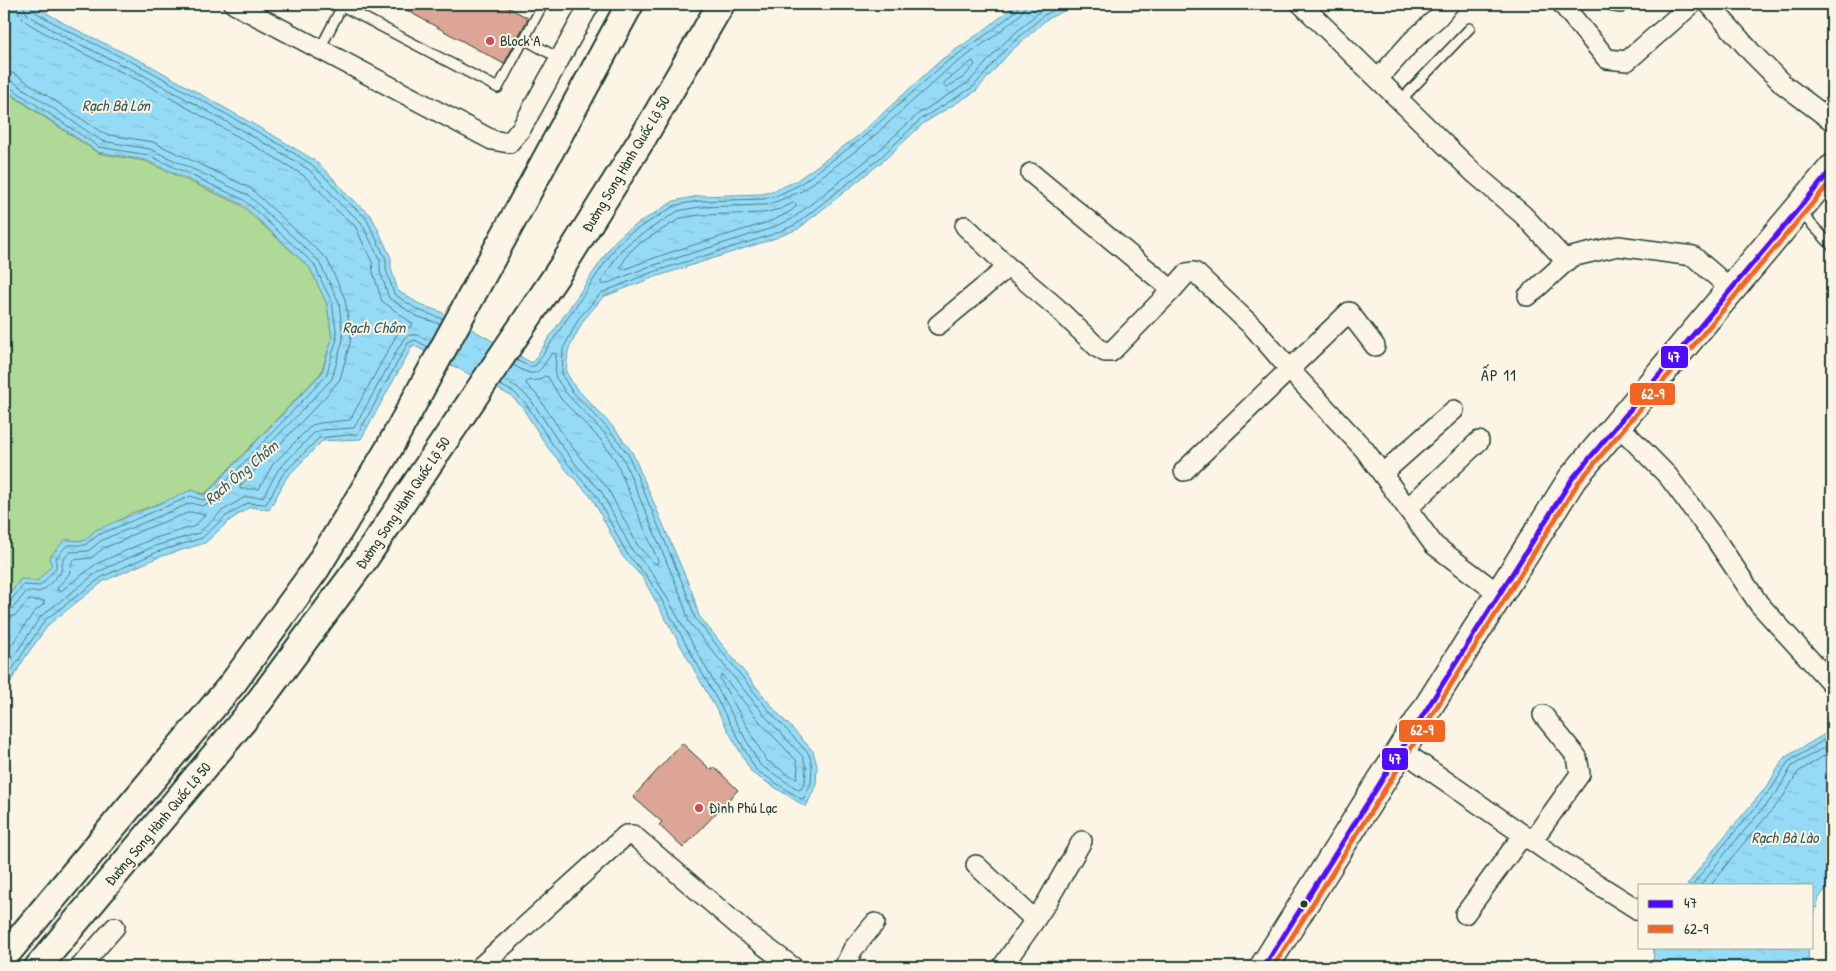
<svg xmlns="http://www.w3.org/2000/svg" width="1836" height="971" font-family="'Patrick Hand',sans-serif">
	<defs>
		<pattern id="water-ripples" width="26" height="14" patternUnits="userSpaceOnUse" patternTransform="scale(1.25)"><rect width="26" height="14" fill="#95dbf7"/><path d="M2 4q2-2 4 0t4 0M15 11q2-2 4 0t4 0" fill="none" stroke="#80bdd4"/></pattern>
	</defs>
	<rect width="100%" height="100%" fill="#fcf5e5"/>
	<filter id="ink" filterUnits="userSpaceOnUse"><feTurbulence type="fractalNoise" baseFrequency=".02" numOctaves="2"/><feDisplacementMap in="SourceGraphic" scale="10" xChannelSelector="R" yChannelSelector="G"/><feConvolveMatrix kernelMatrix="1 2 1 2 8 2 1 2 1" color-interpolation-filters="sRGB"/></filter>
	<g filter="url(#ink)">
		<path fill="#afd996" stroke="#678b65" d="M4,90L98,153L145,161L241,205L310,268L327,304L332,339L321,373L206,493L202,494L192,490L175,498L132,513L114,524L96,530L84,541L65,540L49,558L52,565L37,582L21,579L4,602Z"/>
		<path fill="url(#water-ripples)" stroke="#669ca9" d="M4,4H32L67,25L151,66L281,140L314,160L332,177L348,196L370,214L376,225L391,258V268L398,291L421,305L441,312L532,363L614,242L626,231L674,201L698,196L762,194L774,191L796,181L858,136L941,60L987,28L1016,4H1078L1047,19L1010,52L976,91L924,123L883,161L798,229L773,239L652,278L603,297L583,321L568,351L566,372L575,387L615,429L632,452L692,592L699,616L774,709L813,751L817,766L816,785L806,807L752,773L655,600L643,578L623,557L592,498L569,473L548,448L522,407L511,396L413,345L361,439L322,441L287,477L269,510L250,507L230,520L205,543L159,557L104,581L49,624L26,656L4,693V602L21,579L37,581L52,565L49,558L65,540L84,541L96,530L192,490L202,495L206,494L322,373L332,338L327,304L310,268L242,204L146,160L98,152L4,89Z
			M1832,730V880L1819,898L1812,923V885H1687L1718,844L1768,785L1784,758Z
			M1654,947H1808L1809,967H1653Z"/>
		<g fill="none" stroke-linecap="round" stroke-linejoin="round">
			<path stroke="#4e7c82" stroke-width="1" d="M24,4L25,10L28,15L61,35L145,76L275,149L308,169L324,185L340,204L361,222L380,260V271L389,298L416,316L440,324
				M30,4L32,10L64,29L148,70L279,144L311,164L329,181L345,199L366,218L386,259V269L394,294L418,310L443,319
				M1025,4L1024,9L1020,15L993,37L948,69L865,144L802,191L778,201L764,205L699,207L678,211L633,240L622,249L601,281V284L603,285L648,267L769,229L792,219L876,153L918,114L969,82L1003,44L1040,11L1053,4
				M973,61L975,65L964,77L947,87L944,86V83Z
				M4,71L15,74L104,134L153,142L250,188L327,259L345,299L351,336L350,343L340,379L325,397L240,486V489H259L273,464L312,425L320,423L350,420L396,336C401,329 410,329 413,324L382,301L373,272L372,262L355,226L335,209L319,190L303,175L272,156L142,82L58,41L26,22L19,15L16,4
				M4,79L12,81L102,141L150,149L248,195L318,260L339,302L343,339L332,379L214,502L202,506L191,503L102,540L88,551L70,552L63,560L61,572L45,589L39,592H26L13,608L4,611
				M4,85L8,86L99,147L148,155L244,200L314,264L323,284L332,302L337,338L326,376L210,498L202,500L191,496L98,535L85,545H67L56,558V568L40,586L23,585L9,603L4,605
				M794,203L796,204L797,206C780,221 754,226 733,233C696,244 659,255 623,270L620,268L628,254L637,245L681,218L700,215L764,213L780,209Z
				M516,360L530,367L536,365L617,245L629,234L676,205L699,201L763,199L776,196L799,185L861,139L944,64L990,32L1017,10L1018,4
				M545,376L548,377L561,399L601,440L616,461L658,561L657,564L654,563L638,546L607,487L583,461L564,436L537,395L526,384L527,381L538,380Z
				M503,380L517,387L531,400L558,441L577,466L601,491L632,550L651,571L665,594L760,765L799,790L801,789L805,782L806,767L803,757L766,717L689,622L681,596L623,458L607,436L566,393L555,376L556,354L552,353C537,375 537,379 513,365
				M500,385L514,392L526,404L553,445L573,470L596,495L627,554L646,575L660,597L756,770L801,799L804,798L811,783L812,766L809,754L771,713L695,618L687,594L628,454L611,432L571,390L562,375L563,349L579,318L601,293L650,273L771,235L795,225L880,158L921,119L973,87L1007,48L1044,15L1067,4
				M191,512L205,515L195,526L152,539L96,564L61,591L57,590L58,587L69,574L73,560L91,558L105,547L122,541L140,531Z
				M4,619L16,615L29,600L44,601V604L34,612L4,656
				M4,671L41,616L98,572L155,546L199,533L222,511L245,497H263L278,470L315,432L321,430L354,428L404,338C414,331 421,337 431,341
				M722,675L760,722L796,760L798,768L797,778H794L766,760L720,679Z
				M4,682L45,620L102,577L157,552L202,538L226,516L248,503L266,504L283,474L319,438L358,434L408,343L415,340L428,347
				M1693,885L1722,847L1772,788L1788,762L1832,735
				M1701,885L1727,851L1777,792L1792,766L1832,743
				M1711,885L1733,856L1783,797L1798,772L1832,751"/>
		</g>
		<path fill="#dda595" stroke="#1f3d34" d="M395,4H502L528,18L504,64Z
			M682,743L711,770L714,767L738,790L683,848L659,825L662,822L633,797Z"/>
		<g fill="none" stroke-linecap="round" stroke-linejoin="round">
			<defs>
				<path id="service" d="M1610,4L1614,7L1621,8L1627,4
					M342,6L498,88L543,4
					M524,39L560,59
					M320,49L342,6L338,4
					M1400,101L1470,28
					M1800,212L1832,246"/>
				<path id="minor" d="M234,4L492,140L509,143L521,129L590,4
					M1301,4L1474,173L1523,215L1566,261
					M1562,4L1607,59L1627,61L1692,4
					M1709,4L1752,53L1784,85L1832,121
					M1378,79L1411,42L1438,17L1449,4
					M1031,173L1172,290L1187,273L1194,272L1197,274L1254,328L1290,370L1364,449L1434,545L1499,594
					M965,226L1008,267L1022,278L1056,307L1098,348L1105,352H1111L1172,290
					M1528,296L1571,257L1618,246L1693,256L1732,290
					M938,325L1008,267
					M1618,425L1668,476L1716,540L1759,604L1832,684
					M1184,471L1349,312L1375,346
					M1382,474L1454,410
					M1408,508L1479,441
					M1401,750L1564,863L1640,911
					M1532,841L1580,774L1577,757L1543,715
					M976,865L1035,920L1002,967
					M1465,914L1523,835
					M1035,920L1047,902L1082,841
					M80,967L115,927
					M480,967L626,835H633L747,933L793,967
					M844,967L853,949L875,923"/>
				<path id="secondary" d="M4,957L233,683L316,569L388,450L630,4
					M38,967L258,703L364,560L562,267L644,136L721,4"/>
				<path id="trunk" d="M1264,967L1572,479L1832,169"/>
			</defs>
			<use href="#service" stroke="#1f3d34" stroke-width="12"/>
			<use href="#minor" stroke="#1f3d34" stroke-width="22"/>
			<use href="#secondary" stroke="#1f3d34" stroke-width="30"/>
			<use href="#trunk" stroke="#1f3d34" stroke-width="31"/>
			<use href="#service" stroke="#fcf5e5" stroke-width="9"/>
			<use href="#minor" stroke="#fcf5e5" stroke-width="19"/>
			<use href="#secondary" stroke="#fcf5e5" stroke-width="26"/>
			<use href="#trunk" stroke="#fcf5e5" stroke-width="28"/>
			<defs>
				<path id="bus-1" d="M1264,967L1572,479L1832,169"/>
				<path id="bus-2" d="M1273,967L1578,483L1832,180"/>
			</defs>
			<use href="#bus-1" stroke="#fcf5e5" stroke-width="9"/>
			<use href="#bus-2" stroke="#fcf5e5" stroke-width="9"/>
			<use href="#bus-1" stroke="#4f0aff" stroke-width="5"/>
			<use href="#bus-2" stroke="#f26522" stroke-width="5"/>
		</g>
	</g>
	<g fill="#d1495b" stroke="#fcf5e5" stroke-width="2">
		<circle cx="490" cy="41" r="5"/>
		<circle cx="699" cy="808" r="5"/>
	</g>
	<circle fill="#1f3d34" stroke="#fcf5e5" stroke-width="2" cx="1304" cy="904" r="4.5"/>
	<g text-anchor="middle" stroke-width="4" stroke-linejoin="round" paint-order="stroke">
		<g font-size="15" fill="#1f3d34" stroke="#fcf5e5" text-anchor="start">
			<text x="500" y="46">Block A</text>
			<text x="709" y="813">Đình Phú Lạc</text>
		</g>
		<g font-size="15" fill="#1f3d34" stroke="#fcf5e5">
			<text transform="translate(626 164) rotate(-59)" y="5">Đường Song Hành Quốc Lộ 50</text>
			<text transform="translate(403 503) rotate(-56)" y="5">Đường Song Hành Quốc Lộ 50</text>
			<text transform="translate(158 824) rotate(-50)" y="5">Đường Song Hành Quốc Lộ 50</text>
		</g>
		<g font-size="16" font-style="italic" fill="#375d5b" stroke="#fcf5e5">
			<text x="116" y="111">Rạch Bà Lớn</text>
			<text x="374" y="333">Rạch Chồm</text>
			<text transform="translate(241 472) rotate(-40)" y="6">Rạch Ông Chồm</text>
			<text x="1785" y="843">Rạch Bà Lào</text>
		</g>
		<g font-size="16" letter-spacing="1" fill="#1f3d34" stroke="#fcf5e5">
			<text x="1499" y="381">ẤP 11</text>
		</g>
	</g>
	<g stroke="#fcf5e5" stroke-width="2">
		<rect x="1660" y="345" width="29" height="24" rx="5" fill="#4f0aff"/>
		<rect x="1629" y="382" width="47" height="24" rx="5" fill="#f26522"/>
		<rect x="1398" y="719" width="48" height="24" rx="5" fill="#f26522"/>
		<rect x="1381" y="747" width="28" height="24" rx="5" fill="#4f0aff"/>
	</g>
	<g font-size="14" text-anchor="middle" font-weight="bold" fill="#fff">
		<text x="1674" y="362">47</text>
		<text x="1653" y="399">62-9</text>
		<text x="1422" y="735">62-9</text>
		<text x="1395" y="764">47</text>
	</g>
	<rect width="1836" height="971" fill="none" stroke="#fcf5e5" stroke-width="20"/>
	<rect x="10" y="10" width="1816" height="951" fill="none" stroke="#1f3d34" stroke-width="2" filter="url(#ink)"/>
	<rect x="1638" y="884" width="175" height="65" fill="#fcf5e5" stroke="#a4ab9e"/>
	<rect x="1648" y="900" width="25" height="8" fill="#4f0aff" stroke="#a4ab9e"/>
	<text x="1684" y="908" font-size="15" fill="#1f3d34">47</text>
	<rect x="1648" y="925" width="25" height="8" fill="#f26522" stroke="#a4ab9e"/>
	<text x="1684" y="934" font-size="15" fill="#1f3d34">62-9</text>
</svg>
